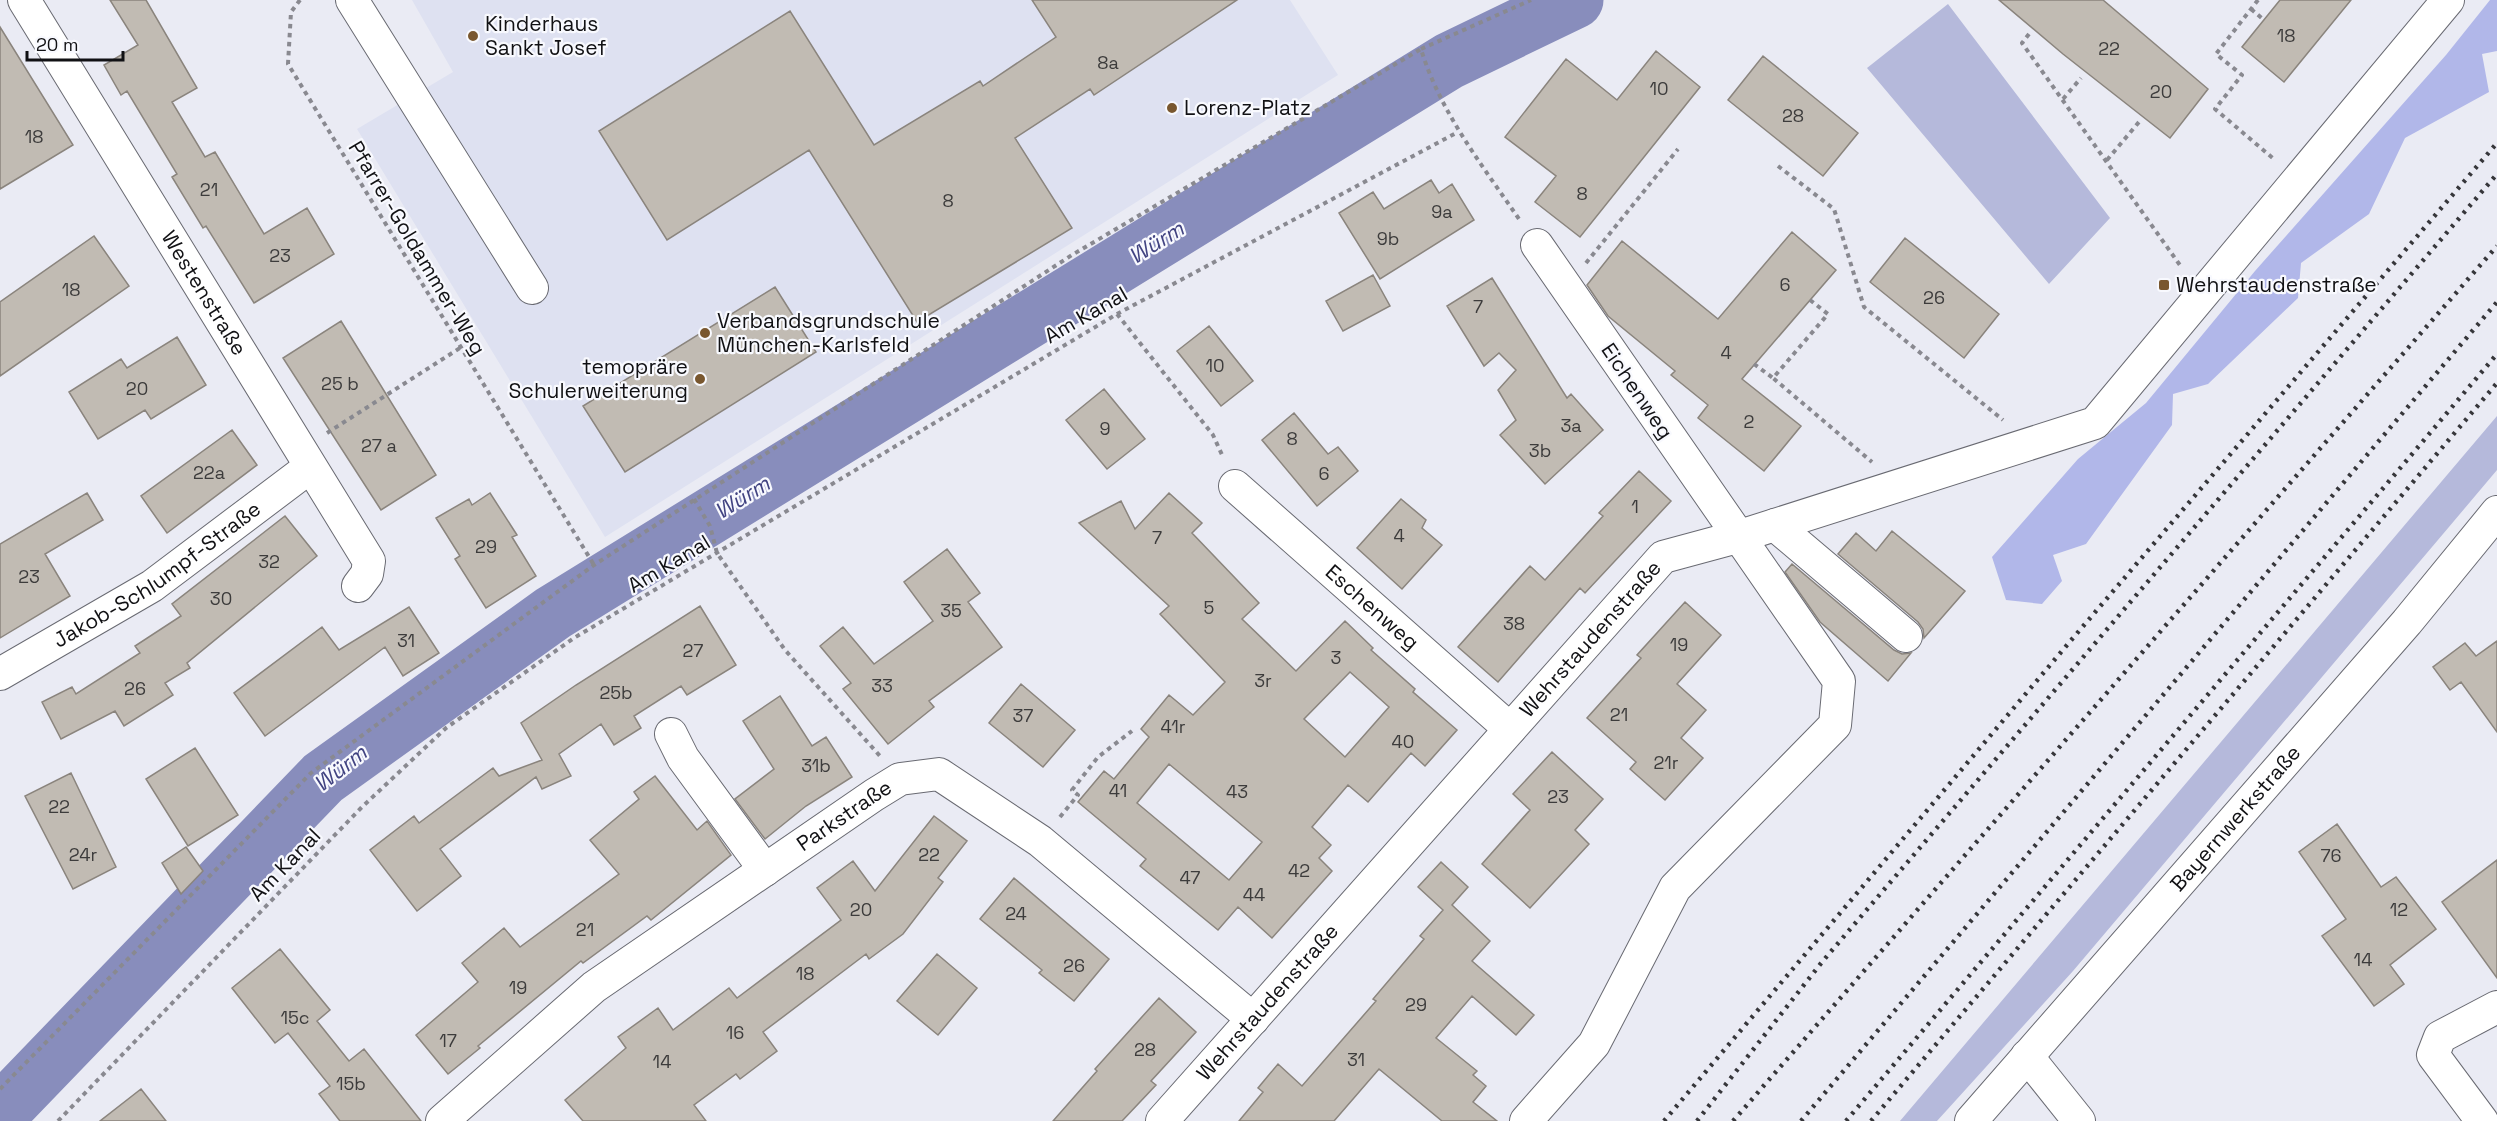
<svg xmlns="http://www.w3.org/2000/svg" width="2497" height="1121" font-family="'Space Grotesk',sans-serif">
	<rect width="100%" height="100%" fill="#eaebf4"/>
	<path fill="#dee1f1" d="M412,0H1290L1338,75L605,537L357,129L453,72Z"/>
	<path fill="#b5b9db" d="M1948,4L2110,218L2049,284L1867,68Z
		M2497,416V470L2454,521L2073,971L1937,1121H1900Z"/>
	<path fill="#b1b7e9" d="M2490,0H2497V51L2482,54L2489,92L2405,138L2369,214L2301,263L2298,298L2208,384L2173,394L2172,425L2086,544L2053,555L2062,581L2042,604L2006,600L1992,557L2078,459L2146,403L2255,271L2446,55Z"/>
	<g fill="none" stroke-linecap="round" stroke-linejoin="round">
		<path stroke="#888dbc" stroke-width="57" d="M0,1113L323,778L553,613L1449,61L1575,0"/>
	</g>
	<path fill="#c1bbb3" stroke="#8a847d" stroke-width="1.5" fill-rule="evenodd" d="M110,0H146L197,88L172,102L205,157L215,152L264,234L307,208L334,254L254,303L206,226L203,228L172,177L177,174L127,91L121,95L104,65L138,45Z
		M1032,0H1237L1094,95L1090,89L1015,138L1072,228L917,322L809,150L667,240L599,131L790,11L874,145L980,81L983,86L1056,37Z
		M1999,0H2103L2208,89L2170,138L2063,54Z
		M2280,0H2351L2284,82L2242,47Z
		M0,27L73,145L0,189Z
		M1656,51L1700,87L1580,237L1535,202L1556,176L1505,137L1566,59L1617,100Z
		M1763,56L1858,133L1823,176L1728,100Z
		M1431,180L1439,193L1452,184L1474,220L1380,279L1339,213L1373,192L1384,209Z
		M1792,232L1836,270L1742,379L1801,426L1764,471L1698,418L1708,405L1671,375L1675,371L1608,316L1587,285L1622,241L1718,319Z
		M94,236L129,286L0,376V302Z
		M1905,238L1999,314L1964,358L1870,282Z
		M1373,275L1390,306L1343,331L1326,301Z
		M1492,278L1567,398L1571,394L1603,430L1545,484L1500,435L1516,420L1498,390L1516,370L1499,353L1484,366L1447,306Z
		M775,287L816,352L625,472L583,406Z
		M341,321L436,475L381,510L283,358Z
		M1209,326L1253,381L1221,406L1177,351Z
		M177,337L206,385L151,419L145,410L98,439L69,392L121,359L127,368Z
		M1104,389L1145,439L1107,469L1066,420Z
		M1294,413L1328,454L1338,447L1358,471L1317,506L1262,440Z
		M232,430L257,465L167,533L141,496Z
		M1639,471L1671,501L1585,593L1580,588L1498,682L1458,647L1530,566L1545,580L1603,516L1599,513Z
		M87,493L103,520L45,554L70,596L0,638V544Z
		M490,493L517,535L512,537L536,576L486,608L455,559L460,556L436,518L469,499L472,505Z
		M1169,493L1202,523L1192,533L1259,603L1242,619L1296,671L1345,621L1373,648L1371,650L1415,689L1413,692L1457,730L1425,766L1411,753L1368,802L1348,785L1312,827L1331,845L1319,858L1332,871L1272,938L1238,907L1218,930L1140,866L1146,859L1078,802L1104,771L1114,779L1149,737L1141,729L1169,695L1193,715L1225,682L1160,614L1169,606L1079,523L1121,501L1135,529ZM1350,672L1389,707L1345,757L1304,719ZM1169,764L1262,842L1229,880L1137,803Z
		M1401,499L1426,520L1422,528L1442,545L1402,589L1357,548Z
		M285,516L317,556L187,663L190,668L165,683L173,695L124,726L115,711L61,739L42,702L72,687L76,694L140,653L135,646L181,616L172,604Z
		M1892,531L1965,591L1924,638L1923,629L1918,622L1838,554L1856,533L1876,551Z
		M947,549L980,593L968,602L1002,647L929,701L934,707L888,744L843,689L851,683L820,646L843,627L874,664L933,621L904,582Z
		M1792,564L1894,650L1902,654L1911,653L1888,681L1820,622L1785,572Z
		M1685,602L1721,635L1677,684L1706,710L1681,738L1703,758L1665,800L1630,769L1636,762L1587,718L1641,658L1637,655Z
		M700,606L736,665L687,695L681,686L634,716L641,728L614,745L601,724L559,754L571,776L542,789L536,777L440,849L461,876L417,911L370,850L414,816L419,823L493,768L499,776L542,760L521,723L576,685Z
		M409,607L439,653L403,676L385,647L265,736L234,693L322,627L339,650Z
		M2497,641V732L2461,682L2450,690L2433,667L2465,643L2476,656Z
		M1021,684L1075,730L1043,767L989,723Z
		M780,696L812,746L826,737L852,777L806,806L765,839L735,799L774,769L743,721Z
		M195,748L238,815L188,846L146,779Z
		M1552,752L1603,799L1575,830L1589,844L1530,908L1482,864L1530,810L1513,794Z
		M71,773L116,867L73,889L25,796Z
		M655,776L697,830L707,821L731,855L651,920L647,916L583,963L581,961L478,1046L480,1048L448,1074L416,1035L478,982L462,963L504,928L520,947L619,874L590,840L639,799L634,792Z
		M934,816L967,841L938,878L943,882L903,934L869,959L866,954L763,1032L777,1051L740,1079L736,1074L694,1105L706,1121H583L565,1100L626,1048L618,1037L658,1008L673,1030L729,988L737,998L841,920L817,888L853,861L875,891Z
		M2337,824L2381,887L2396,877L2436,929L2390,965L2404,984L2374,1006L2322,936L2346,919L2299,852Z
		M186,847L203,871L181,894L162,863Z
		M2497,860V978L2442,902Z
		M1441,862L1468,887L1452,905L1490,941L1472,961L1534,1015L1516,1035L1472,996L1436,1038L1477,1071L1473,1075L1486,1086L1473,1102L1497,1121H1442L1379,1069L1334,1121H1239L1263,1092L1258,1088L1278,1064L1302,1086L1376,1001L1373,999L1424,939L1420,936L1443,910L1418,887Z
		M1014,878L1109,959L1074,1001L1039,973L1042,970L980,919Z
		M280,949L330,1010L317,1021L349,1061L364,1049L421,1121H340L319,1094L330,1086L288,1033L275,1043L232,988Z
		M937,954L977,988L938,1035L897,1001Z
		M1159,998L1196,1032L1151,1081L1156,1085L1122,1121H1053L1097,1071L1095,1069Z
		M141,1089L166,1121H100Z"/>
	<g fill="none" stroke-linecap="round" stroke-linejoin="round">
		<defs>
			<g id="minor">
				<path id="s1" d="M24,0L369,561L367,574L358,586"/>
				<path d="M352,0L532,288"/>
				<path id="s2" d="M1235,486L1510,729"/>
				<path d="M1775,525L1906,636"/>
				<path id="s3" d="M0,674L152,586L310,467"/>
				<path d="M671,734L683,758L765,870"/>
				<path d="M2027,1056L2079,1121"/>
				<path id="s4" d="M442,1121L594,987L874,795L900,779L939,774L1040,841L1253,1019"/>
				<path id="s5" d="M1162,1121L1663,557L1737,537L2095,423L2448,0"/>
				<path d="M1526,1121L1594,1044L1675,888L1835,725L1839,681L1537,245"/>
				<path id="s6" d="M1971,1121L2407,622L2497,512"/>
				<path d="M2482,1121L2433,1055L2440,1037L2497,1007"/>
			</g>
		</defs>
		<use href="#minor" stroke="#696a72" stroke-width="34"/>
		<path stroke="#898990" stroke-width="4" stroke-dasharray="4.5 4.5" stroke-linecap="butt" d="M300,0L291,12L288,64L594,565
			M2258,0L2216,54L2242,75L2215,109L2275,160
			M2251,9L2264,20
			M2029,34L2022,43L2182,268
			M1421,49L1531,0
			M2063,99L2081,78
			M2107,160L2139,122
			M1778,166L1834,209L1864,307L2003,420
			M1586,263L1678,149
			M1810,300L1828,314L1773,378L1872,462
			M1117,314L1213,435L1223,457
			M1754,364L1773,378
			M327,433L460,348
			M694,499L710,526L717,553L785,650L880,756
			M1060,817L1078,795L1072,790L1098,757L1132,731
			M0,1089L311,773L594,565L1072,255L1421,49C1440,112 1482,165 1519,219
			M58,1121L361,808L446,728L574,638L1117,314L1458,132"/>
		<use href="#minor" stroke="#fff" stroke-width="32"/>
		<path stroke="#36363a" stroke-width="4.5" stroke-dasharray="3 6" stroke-linecap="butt" d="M1664,1121L2073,638L2497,143
			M1697,1121L1822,962L2497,174
			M1733,1121L2497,246
			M1801,1121L2497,302
			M1846,1121L2497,354
			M1871,1121L2497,383"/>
	</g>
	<g fill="#79572f" stroke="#f8f9fe" stroke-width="2">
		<circle cx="473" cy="36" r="6"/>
		<circle cx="1172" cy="108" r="6"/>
		<rect x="2158" y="279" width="12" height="12" rx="3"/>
		<circle cx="705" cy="333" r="6"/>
		<circle cx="700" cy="379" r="6"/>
	</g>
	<g text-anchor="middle" stroke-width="4.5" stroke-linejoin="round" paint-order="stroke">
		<g font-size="18" fill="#3d3c3c">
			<text x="2286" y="42">18</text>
			<text x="2109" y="55">22</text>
			<text x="1108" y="69">8a</text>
			<text x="1659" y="95">10</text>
			<text x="2161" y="98">20</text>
			<text x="1793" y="122">28</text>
			<text x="34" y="143">18</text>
			<text x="209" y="196">21</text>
			<text x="1582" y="200">8</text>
			<text x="948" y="207">8</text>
			<text x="1442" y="218">9a</text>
			<text x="1388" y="245">9b</text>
			<text x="280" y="262">23</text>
			<text x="1785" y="291">6</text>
			<text x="71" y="296">18</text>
			<text x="1934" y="304">26</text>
			<text x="1478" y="313">7</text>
			<text x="1726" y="359">4</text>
			<text x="1215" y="372">10</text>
			<text x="340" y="390">25 b</text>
			<text x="137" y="395">20</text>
			<text x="1749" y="428">2</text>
			<text x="1571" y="432">3a</text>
			<text x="1105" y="435">9</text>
			<text x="1292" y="445">8</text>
			<text x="379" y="452">27 a</text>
			<text x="1540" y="457">3b</text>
			<text x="209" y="479">22a</text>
			<text x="1324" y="480">6</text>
			<text x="1635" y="513">1</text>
			<text x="1399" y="542">4</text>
			<text x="1157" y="544">7</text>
			<text x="486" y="553">29</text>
			<text x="269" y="568">32</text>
			<text x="29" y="583">23</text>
			<text x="221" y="605">30</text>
			<text x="1209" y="614">5</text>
			<text x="951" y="617">35</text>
			<text x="1514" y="630">38</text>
			<text x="406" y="647">31</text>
			<text x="1679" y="651">19</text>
			<text x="693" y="657">27</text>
			<text x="1336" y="664">3</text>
			<text x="1263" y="687">3r</text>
			<text x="882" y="692">33</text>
			<text x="135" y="695">26</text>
			<text x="616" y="699">25b</text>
			<text x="1619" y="721">21</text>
			<text x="1023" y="722">37</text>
			<text x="1173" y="733">41r</text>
			<text x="1403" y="748">40</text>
			<text x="1666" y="769">21r</text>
			<text x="816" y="772">31b</text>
			<text x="1118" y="797">41</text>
			<text x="1237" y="798">43</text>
			<text x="1558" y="803">23</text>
			<text x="59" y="813">22</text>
			<text x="83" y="861">24r</text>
			<text x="929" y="861">22</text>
			<text x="2331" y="862">76</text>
			<text x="1299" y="877">42</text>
			<text x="1190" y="884">47</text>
			<text x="1254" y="901">44</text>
			<text x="861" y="916">20</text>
			<text x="2399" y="916">12</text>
			<text x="1016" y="920">24</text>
			<text x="585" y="936">21</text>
			<text x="2363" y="966">14</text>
			<text x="1074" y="972">26</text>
			<text x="805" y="980">18</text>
			<text x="518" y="994">19</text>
			<text x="1416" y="1011">29</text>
			<text x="295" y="1024">15c</text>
			<text x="735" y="1039">16</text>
			<text x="448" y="1047">17</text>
			<text x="1145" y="1056">28</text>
			<text x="1356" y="1066">31</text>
			<text x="662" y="1068">14</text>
			<text x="351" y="1090">15b</text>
		</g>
		<g font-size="21" fill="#111114" stroke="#f8f9fe" text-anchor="start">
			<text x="485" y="31">Kinderhaus<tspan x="485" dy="24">Sankt Josef</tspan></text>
			<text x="1184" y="115">Lorenz-Platz</text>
			<text x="2176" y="292">Wehrstaudenstraße</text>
			<text x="717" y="328">Verbandsgrundschule<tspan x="717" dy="24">München-Karlsfeld</tspan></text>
			<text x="688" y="374" text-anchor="end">temopräre<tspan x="688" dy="24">Schulerweiterung</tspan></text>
		</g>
		<g font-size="21" fill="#111114" stroke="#f8f9fe">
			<text transform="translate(417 248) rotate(59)" y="7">Pfarrer-Goldammer-Weg</text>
			<text dy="7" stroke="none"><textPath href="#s1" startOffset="344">Westenstraße</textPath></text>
			<text transform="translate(1086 315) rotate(-30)" y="7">Am Kanal</text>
			<text transform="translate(1637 391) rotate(56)" y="7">Eichenweg</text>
			<text transform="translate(669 564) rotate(-31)" y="7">Am Kanal</text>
			<text dy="7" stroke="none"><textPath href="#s3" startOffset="186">Jakob-Schlumpf-Straße</textPath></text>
			<text dy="7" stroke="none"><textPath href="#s2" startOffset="183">Eschenweg</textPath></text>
			<text dy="7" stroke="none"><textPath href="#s5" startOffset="645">Wehrstaudenstraße</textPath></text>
			<text dy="7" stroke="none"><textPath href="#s4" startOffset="506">Parkstraße</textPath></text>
			<text dy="7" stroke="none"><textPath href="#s6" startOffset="402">Bayernwerkstraße</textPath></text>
			<text transform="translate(285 865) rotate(-46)" y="7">Am Kanal</text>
			<text dy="7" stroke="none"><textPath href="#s5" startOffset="159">Wehrstaudenstraße</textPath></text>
		</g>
		<g font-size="22" font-style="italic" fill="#414381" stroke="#f8f9fe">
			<text transform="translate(1156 242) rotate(-32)" y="8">Würm</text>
			<text transform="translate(742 497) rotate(-32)" y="8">Würm</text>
			<text transform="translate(340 768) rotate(-38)" y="8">Würm</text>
		</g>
	</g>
	<path d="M27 51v9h96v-9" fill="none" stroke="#111114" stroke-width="3"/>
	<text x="36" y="51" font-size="18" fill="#111114" stroke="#f8f9fe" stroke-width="4.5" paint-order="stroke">20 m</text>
</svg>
